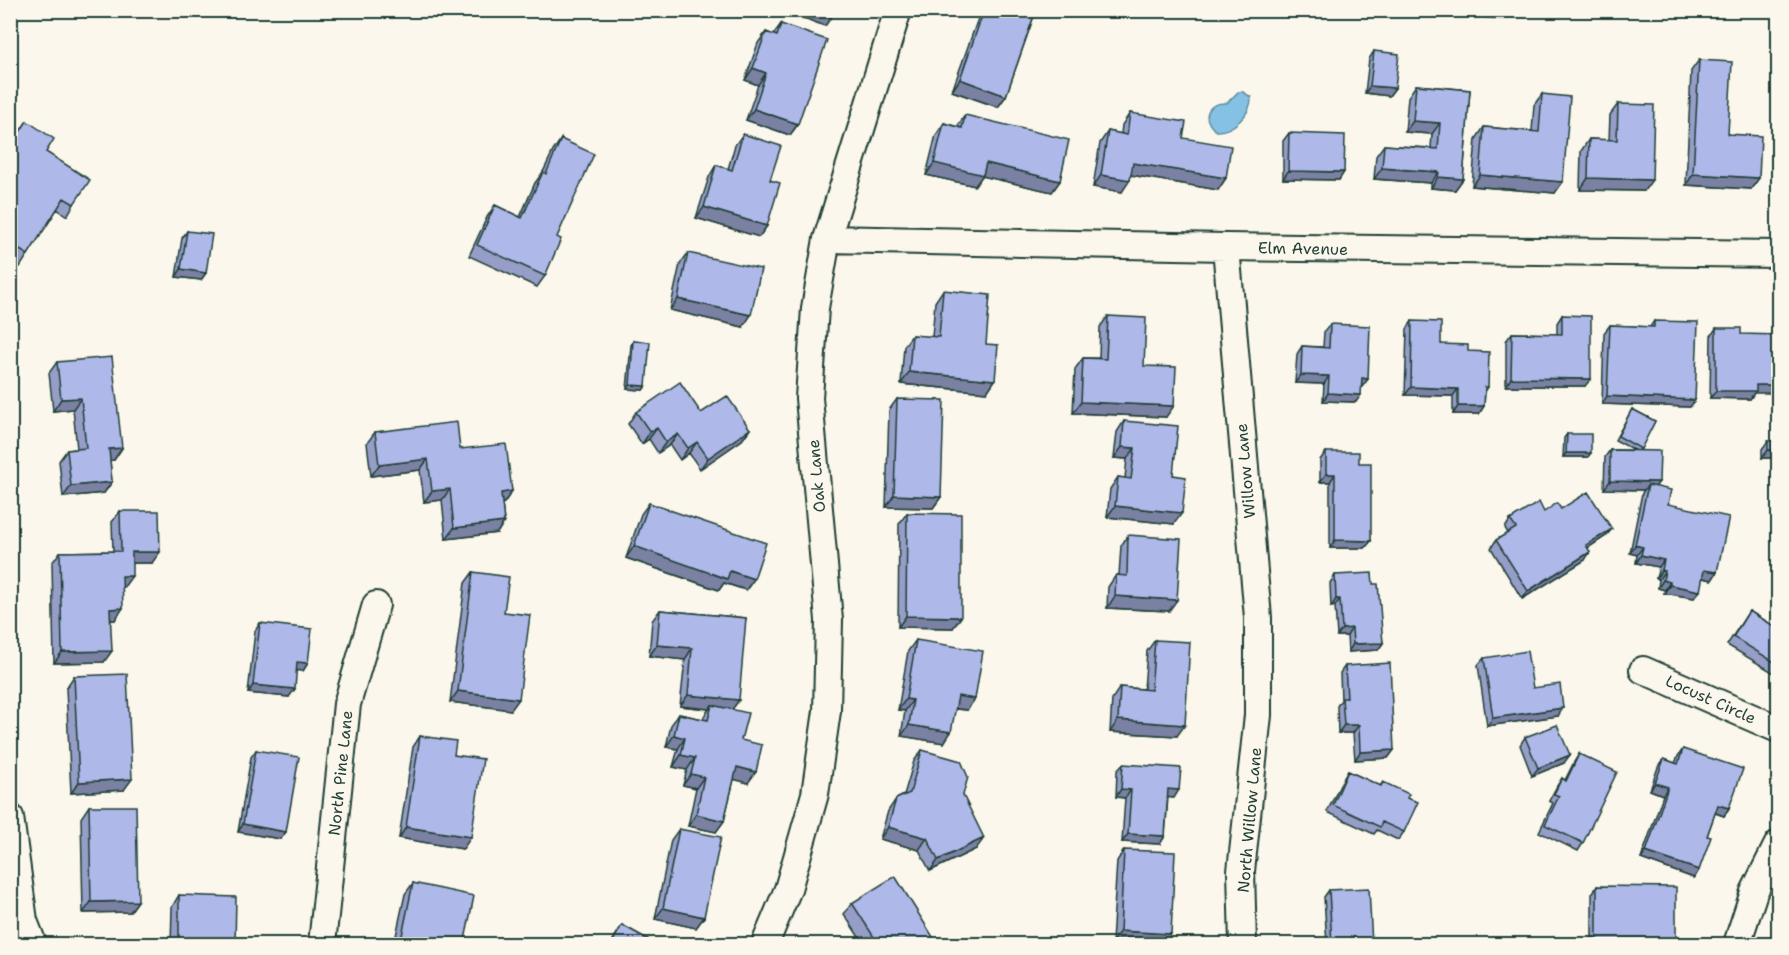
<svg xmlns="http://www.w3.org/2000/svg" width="1789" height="955" font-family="'Shantell Sans',sans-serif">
	<rect width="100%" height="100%" fill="#fbf7ec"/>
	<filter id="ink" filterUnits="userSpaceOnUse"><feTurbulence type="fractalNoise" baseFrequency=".0167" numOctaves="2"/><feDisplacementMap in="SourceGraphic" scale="12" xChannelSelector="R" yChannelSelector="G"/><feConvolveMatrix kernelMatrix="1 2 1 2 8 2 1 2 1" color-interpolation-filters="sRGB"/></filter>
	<g filter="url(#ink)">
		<path fill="#85c1e4" stroke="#5c8c9e" stroke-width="1.5" d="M1238,92H1243L1251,97C1252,114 1232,132 1216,131C1200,118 1207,102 1227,103Z"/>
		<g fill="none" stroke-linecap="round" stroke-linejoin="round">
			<defs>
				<path id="street" d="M827,239L1226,247L1778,254
					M1226,247L1258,618V715L1241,871L1243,944
					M1643,670L1778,729
					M10,817L24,921L33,944
					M322,944L347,704L376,605
					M765,944L788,889L815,794L827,711L829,620L809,398L815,308L827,239L898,10
					M1737,944L1754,892L1778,844"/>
			</defs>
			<use href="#street" stroke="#1f3d34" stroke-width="30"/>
			<use href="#street" stroke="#fbf7ec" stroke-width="26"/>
		</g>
		<path fill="#969ec8" stroke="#1f3d34" stroke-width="1.5" d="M981,10H1036L1006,96L998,107L952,91Z
			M781,24L798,124L790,135L746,120L758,85L745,80L758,43L766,32L773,35Z
			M1374,51L1395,88L1389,96L1365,93L1369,59Z
			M1699,60L1728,134L1759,178L1751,189L1686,185L1691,71Z
			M1416,85L1470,90L1463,179L1455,190L1431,188V183L1374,179L1376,156L1384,145L1431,148L1432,134L1405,132L1408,97Z
			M1542,94L1555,193L1472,186L1476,139L1484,127L1532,131L1534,105Z
			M1618,104L1644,191L1580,190L1581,151L1589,139L1609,140L1610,115Z
			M1130,113L1183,138L1226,178L1218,190L1131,175L1122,192L1093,187L1100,143L1108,131L1121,134L1122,125Z
			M965,115L1060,181L1052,192L982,176L975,186L926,175L936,135L944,123L957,127Z
			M27,121L74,204L67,216L57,209L20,267L10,261V146Z
			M1289,133L1344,172L1339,180L1283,179V141Z
			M743,134L767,226L759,237L696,218L709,177L716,165L728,169L735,145Z
			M561,139L557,237L545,276L537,287L469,256L487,217L495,205L520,217L535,183L543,172L553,151Z
			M187,231L206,273L201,280L176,277L182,238Z
			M688,253L743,327L670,310L680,264Z
			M943,290L986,344L995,380L987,392L901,384L904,346L912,335L932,337L935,302Z
			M1562,315L1585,386H1506V341L1512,333L1557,334V323Z
			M1108,316L1144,366L1166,417L1073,413L1075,369L1083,358H1099L1100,327Z
			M1412,321L1441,344L1468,351L1488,387L1485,392L1484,406L1479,414H1453V396L1405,395L1407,329Z
			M1654,321L1695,400L1690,407L1602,404L1604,333L1610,325L1650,327Z
			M1330,324L1368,379L1361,387L1356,402L1323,401L1324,384L1295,383L1297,354L1302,346L1323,347L1324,332Z
			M1716,328L1741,334L1754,393L1750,399L1710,398L1711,336Z
			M633,341L646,386L643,390L627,389L631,345Z
			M57,362L122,448L114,460H110L112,482L104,493L63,497L59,461L67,450L77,449L73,409L53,411L49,373Z
			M897,399L941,497L933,508L886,507L889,410Z
			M1632,409L1655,421L1639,451L1656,487L1717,572L1712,580L1702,578L1694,598L1664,593L1665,590L1658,588L1659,579L1656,578L1659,567L1636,563L1637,555L1630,553L1642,493L1644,490L1604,489L1605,457L1610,450H1634L1615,440Z
			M636,412L701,413L750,429L742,440L700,469L689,453L680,460L670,445L658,453L649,439L642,444L628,424Z
			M1124,421L1173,475L1174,524L1107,517L1110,489L1118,477L1125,478L1127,459L1114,458L1117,432Z
			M375,432L460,449L512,491L504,503H502L504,522L497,533L446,539L442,500L424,502L420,470L371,476L367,443Z
			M1567,434L1588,457H1563L1564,438Z
			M1768,441H1779V458H1762V449Z
			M1326,452L1359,463L1371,541L1365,548H1330V482H1320V460Z
			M649,503L754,579L746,590L724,583L719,590L626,558L641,514Z
			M1561,509L1606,536L1588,548L1585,560L1522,599L1491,548L1496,540L1508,533L1505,528L1510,520Z
			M120,511L152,563H132L124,587H122L115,620H111L104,662L54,663L52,563L60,552L113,551L112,522Z
			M907,513L961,617L953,628L898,627L899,524Z
			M1128,535L1169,611L1107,608L1108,587L1116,575H1119L1121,546Z
			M1779,540V576H1775L1776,544Z
			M473,572L504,612L511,710L450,702L465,583Z
			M1335,575L1373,584L1383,643L1378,650L1348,652L1347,636H1337L1335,606L1331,607L1330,583Z
			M660,610L746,618L732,710L741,740L748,783L734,779L724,821L716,832L688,826L696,788L683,785L687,770L673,767L678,749L666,747L671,725L679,714L703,719L704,716L709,709L680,706L685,660L649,656L652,621Z
			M1749,611L1779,629V676L1727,645Z
			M260,623L308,663L303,671L296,670L289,697L248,693L255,631Z
			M916,640L967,710L955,709L944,743L901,736L905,711L898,710L908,651Z
			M1155,640L1177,736L1110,732L1112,699L1120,687L1144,689L1147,651Z
			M1484,658L1533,688L1558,716L1487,726L1478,665Z
			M1345,666L1394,750L1388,758L1355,760L1353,733H1338L1337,706L1341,700L1340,673Z
			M74,676L124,790L71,793L66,688Z
			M420,736L454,755L463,849L399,838L413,747Z
			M1525,737L1564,763L1532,776L1520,745Z
			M1683,749L1729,808L1724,816L1715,813L1707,836L1699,870L1694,878L1641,859L1663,795L1650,790L1658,767L1664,759L1675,763L1678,756Z
			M256,750L281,839L238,832L251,757Z
			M922,750L963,795L976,849L930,871L919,850L880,839L888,811L896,799L904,795L914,761Z
			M1579,754L1583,843L1578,851L1539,832L1553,803L1549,801L1557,786L1562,778L1565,780L1574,762Z
			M1123,764L1174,798L1168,797L1165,836L1160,844L1122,842L1125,798L1116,797L1117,771Z
			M1348,771L1380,786L1383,782L1407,798L1404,832L1398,840L1377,830L1374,834L1327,812L1343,779Z
			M89,806L138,901L130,912L83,913L81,818Z
			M679,829L704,917L696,928L655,919L671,840Z
			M1124,850L1164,945L1112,942L1117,861Z
			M413,883L464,945H394L405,894Z
			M1597,886L1676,938L1699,945H1592V894Z
			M1329,890L1372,945H1327L1324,897Z
			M179,895L235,945H171L172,907Z
			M852,903L938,945H864L844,914Z
			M622,925L658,945H610Z"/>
		<path fill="#7a81a3" stroke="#1f3d34" stroke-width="1.5" d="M781,10H821L833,15L825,26Z
			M1473,10H1509L1503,19L1470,16Z
			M753,68L766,73L758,85L745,80Z
			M960,79L1006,96L998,107L952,91Z
			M1370,86L1395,88L1389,96L1365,93Z
			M754,109L798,124L790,135L746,120Z
			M1413,121L1440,123L1432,134L1405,132Z
			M934,163H986L1060,181L1052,192L982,176L975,186L926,175Z
			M1133,163L1226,178L1218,190L1125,174Z
			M1382,168L1439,172L1431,183L1374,179Z
			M1288,171L1344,172L1339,180L1283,179Z
			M1693,174L1759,178L1751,189L1686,185Z
			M1101,175L1130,180L1122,192L1093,187Z
			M1480,175L1563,182L1555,193L1472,186Z
			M1438,177L1463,179L1455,190L1431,188Z
			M1588,178L1652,180L1644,191L1580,190Z
			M704,207L767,226L759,237L696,218Z
			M181,269L206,273L201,280L176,277Z
			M678,299L751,315L743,327L670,310Z
			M909,372L995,380L987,392L901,384Z
			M1301,375L1329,376L1324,384L1295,383Z
			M1362,378L1368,379L1362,387L1356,386Z
			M1511,378L1591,379L1585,386H1506Z
			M630,385L646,386L643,390L627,389Z
			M1756,385H1779V393H1754L1750,399L1710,398L1716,391Z
			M1411,387L1458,389L1453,396L1405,395Z
			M1328,393L1361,395L1356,402L1323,401Z
			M1607,396L1695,400L1690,407L1602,404Z
			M81,398L73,409L53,411L61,399Z
			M1081,402L1174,406L1166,417L1073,413Z
			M1458,406H1484L1479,414H1453Z
			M657,428L649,439L642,444L650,432Z
			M750,429L742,440L700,469L708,458Z
			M678,434L670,445L658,453L666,442Z
			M697,442L689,453L680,460L688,448Z
			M1122,447L1135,448L1127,459L1114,458Z
			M122,448L114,460L101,461L109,449Z
			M1768,450H1779V458H1762Z
			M1566,453H1591L1588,457H1563Z
			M428,459L420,470L371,476L379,465Z
			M1326,474H1335L1330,482H1320Z
			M1610,481L1659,482L1653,490L1648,485L1644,490L1604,489Z
			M112,482L104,493L63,497L71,486Z
			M450,489L442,500L424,502L432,491Z
			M512,491L504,503L493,504L501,493Z
			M894,495L941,497L933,508L886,507Z
			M1115,506L1182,513L1174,524L1107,517Z
			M504,522L497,533L446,539L454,528Z
			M1612,529L1606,536L1580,553L1586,545Z
			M1335,540L1371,541L1365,548H1330Z
			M1635,545L1643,547L1637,555L1630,553Z
			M634,546L730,571L754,579L746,590L724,583L719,590L626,558Z
			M132,552H160L152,563H124Z
			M1590,552L1585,560L1522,599L1528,591Z
			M1641,555L1664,560L1659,567L1636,563Z
			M1662,570L1665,571L1659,579L1656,578Z
			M1704,570L1717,572L1712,580L1699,577Z
			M122,576H132L124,587L114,588Z
			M1663,580L1670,582L1665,590L1658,588Z
			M1670,585L1700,591L1694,598L1664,593Z
			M1115,596L1177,600L1169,611L1107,608Z
			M1336,599H1340L1335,606L1331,607Z
			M123,608L115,620H102L110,609Z
			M906,616L961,617L953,628L898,627Z
			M1352,628L1347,636H1337L1342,629Z
			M1383,643L1378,650L1348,652L1353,644Z
			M657,645L692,648L685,660L649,656Z
			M112,651L104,662L54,663L62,652Z
			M297,662L308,663L303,671L292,670Z
			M253,685L295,689L289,697L248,693Z
			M458,691L519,699L511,710L450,702Z
			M688,695L739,700L731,711L712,705L709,709L680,706Z
			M958,696L975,699L967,710L950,708Z
			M906,699L913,700L905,711L898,710Z
			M1563,708L1558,716L1487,726L1493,718Z
			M1118,720L1185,725L1177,736L1110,732Z
			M909,725L951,732L944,743L901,736Z
			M1344,725H1359L1353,733H1338Z
			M674,735L685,738L678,749L666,747Z
			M1394,750L1388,758L1355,760L1360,752Z
			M681,755L695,758L687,770L673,767Z
			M1570,755L1564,763L1532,776L1538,768Z
			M737,767L756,772L748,783L729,778Z
			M691,774L704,777L696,788L683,785Z
			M132,779L124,790L71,793L79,782Z
			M1655,783L1668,787L1663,795L1650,790Z
			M1121,789L1131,790L1125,798L1116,797Z
			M1168,789L1179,790L1174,798L1163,797Z
			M1718,805L1729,808L1724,816L1713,812Z
			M696,814L724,821L716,832L688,826Z
			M243,824L286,832L281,839L238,832Z
			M406,827L471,837L463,849L399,838Z
			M888,827L927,838L919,850L880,839Z
			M1128,834L1165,836L1160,844L1122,842Z
			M984,838L976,849L930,871L938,860Z
			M1646,852L1699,870L1694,878L1641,859Z
			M138,901L130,912L83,913L91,902Z
			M663,908L704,917L696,928L655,919Z
			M1120,931L1171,934L1164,945L1112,942Z"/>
		<path fill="#aeb8e9" stroke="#1f3d34" stroke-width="1.5" d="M821,10H835L833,15Z
			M984,10H1036L1006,96L960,79Z
			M781,24L827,40L798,124L754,109L766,73L753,68L766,32L777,36Z
			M1374,51L1399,54L1395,88L1370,86Z
			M1699,60L1732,62L1728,134L1761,136L1759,178L1693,174Z
			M1416,85L1470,90L1463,179L1438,177L1439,172L1382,168L1384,145L1438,149L1440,123L1413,121Z
			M1542,94L1570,97L1563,182L1480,175L1484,127L1539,132Z
			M1618,104L1654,105L1652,180L1588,178L1589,139L1617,140Z
			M1130,113L1186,122L1183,138L1231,146L1226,178L1133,163L1130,180L1101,175L1108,131L1127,135Z
			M965,115L1069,140L1060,181L986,163L983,175L934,163L944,123L962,128Z
			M27,121L54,139L46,152L90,180L74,204L64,198L28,255L10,244V159L13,154L10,153V147Z
			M1289,133L1345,135L1344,172L1288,171Z
			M743,134L781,146L770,180L780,183L767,226L704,207L716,165L732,170Z
			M561,139L594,154L557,237L561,239L545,276L477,245L495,205L522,218L543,172L546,174Z
			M187,231L212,234L206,273L181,269Z
			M688,253L761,269L751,315L678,299Z
			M943,290L990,295L986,344L998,345L995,380L909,372L912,335L939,337Z
			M1562,315L1591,316V379L1511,378L1512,333L1562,334Z
			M1108,316L1146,318L1144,366L1176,367L1174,406L1081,402L1083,358L1106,359Z
			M1412,321L1441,322V344L1468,345V351L1489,352L1488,387H1485L1484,406H1458V389L1411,387Z
			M1654,321L1698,322L1695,400L1607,396L1610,325L1654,327Z
			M1330,324L1370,326L1368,379L1362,378L1361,395L1328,393L1329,376L1301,375L1302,346L1329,348Z
			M1716,328H1741V334L1779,335V385H1756V391H1716Z
			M633,341L650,342L646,386L630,385Z
			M112,357L122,448L109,449L112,482L71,486L67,450L86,448L81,398L61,399L57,362Z
			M680,382L701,413L727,396L750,429L708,458L697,442L688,448L678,434L666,442L657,428L650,432L636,412Z
			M897,399L944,400L941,497L894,495Z
			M1632,409L1655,421L1641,449L1618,436Z
			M1124,421L1178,426L1173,475L1186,477L1182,513L1115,506L1118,477L1131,479L1135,448L1122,447Z
			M457,422L460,449L506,444L512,491L501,493L504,522L454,528L450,489L432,491L428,459L379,465L375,432Z
			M1567,434H1591V453H1566Z
			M1768,441H1779V450H1768Z
			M1610,450L1660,451L1659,482L1610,481Z
			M1326,452H1359V463H1371V541L1335,540V474H1326Z
			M1648,485L1671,490L1668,504L1729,517L1717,572L1704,570L1700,591L1670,585V582L1663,580L1665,571L1662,570L1664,560L1641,555L1643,547L1635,545Z
			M1588,492L1612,529L1586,545L1590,552L1528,591L1496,540L1516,528L1510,520L1539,502L1544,512L1557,503L1561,509Z
			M649,503L766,543L754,579L730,571L727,579L634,546Z
			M120,511H159L160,552H132V576H122L123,608L110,609L112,651L62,652L60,552L121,551Z
			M907,513L961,514V617L906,616Z
			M1128,535L1181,539L1177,600L1115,596L1116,575L1127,576Z
			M473,572L509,577L504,612L530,615L519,699L458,691Z
			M1372,573L1373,584H1378L1383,643L1353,644L1352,628L1342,629L1340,599H1336L1335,575Z
			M660,610L746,618L739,700L688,695L692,648L657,645Z
			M1749,611L1779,629V665L1733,637Z
			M260,623L312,629L308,663L297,662L295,689L253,685Z
			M916,640L983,651L975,699L958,696L951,732L909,725L913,700L906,699Z
			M1155,640L1190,642L1185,725L1118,720L1120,687L1151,690Z
			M1527,651L1533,688L1560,684L1563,708L1493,718L1484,658Z
			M1390,663L1394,750L1360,752L1359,725H1344L1342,698H1347L1345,666Z
			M127,674L132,779L79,782L74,676Z
			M712,705L748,713L741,740L762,745L756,772L737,767L724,821L696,814L704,777L691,774L695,758L681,755L685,738L674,735L679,714L708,720Z
			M1557,725L1570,755L1538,768L1525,737Z
			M420,736L456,741L454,755L483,759L471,837L406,827Z
			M1683,749L1743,769L1729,808L1718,805L1707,836L1711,837L1699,870L1646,852L1668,787L1655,783L1664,759L1678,764Z
			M256,750L299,757L286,832L243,824Z
			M922,750L961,761L968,777L963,795L984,838L938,860L927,838L888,827L896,799L910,793Z
			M1579,754L1617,772L1583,843L1545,825L1559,796L1554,794L1562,778L1566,781Z
			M1123,764L1181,768L1179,790L1168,789L1165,836L1128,834L1131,790L1121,789Z
			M1348,771L1381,786L1383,782L1409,794L1407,798L1418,802L1404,832L1382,822L1380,827L1333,805Z
			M89,806H136L138,901L91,902Z
			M679,829L721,837L704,917L663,908Z
			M1124,850L1175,852L1171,934L1120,931Z
			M895,876L938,945H879L852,903Z
			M413,883L474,896L464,945H400Z
			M1597,886L1676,887V938H1699V945H1597Z
			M1369,888L1372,945H1332L1329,890Z
			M179,895L236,897L235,945H179Z
			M622,925L658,945H611Z"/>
	</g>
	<g text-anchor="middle" stroke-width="6" stroke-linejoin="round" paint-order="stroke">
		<g font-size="16" fill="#1f3d34" stroke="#fbf7ec">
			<text transform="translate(1303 248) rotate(1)" y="6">Elm Avenue</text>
			<text transform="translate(1245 471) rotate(-95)" y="6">Willow Lane</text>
			<text transform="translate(816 476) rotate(-95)" y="6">Oak Lane</text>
			<text transform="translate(1711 699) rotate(24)" y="6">Locust Circle</text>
			<text transform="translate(340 773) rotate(-84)" y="6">North Pine Lane</text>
			<text transform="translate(1249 820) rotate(-85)" y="6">North Willow Lane</text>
		</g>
	</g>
	<rect width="1789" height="955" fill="none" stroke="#fbf7ec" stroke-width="36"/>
	<rect x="18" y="18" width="1753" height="919" fill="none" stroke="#1f3d34" stroke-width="2" filter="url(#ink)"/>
</svg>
